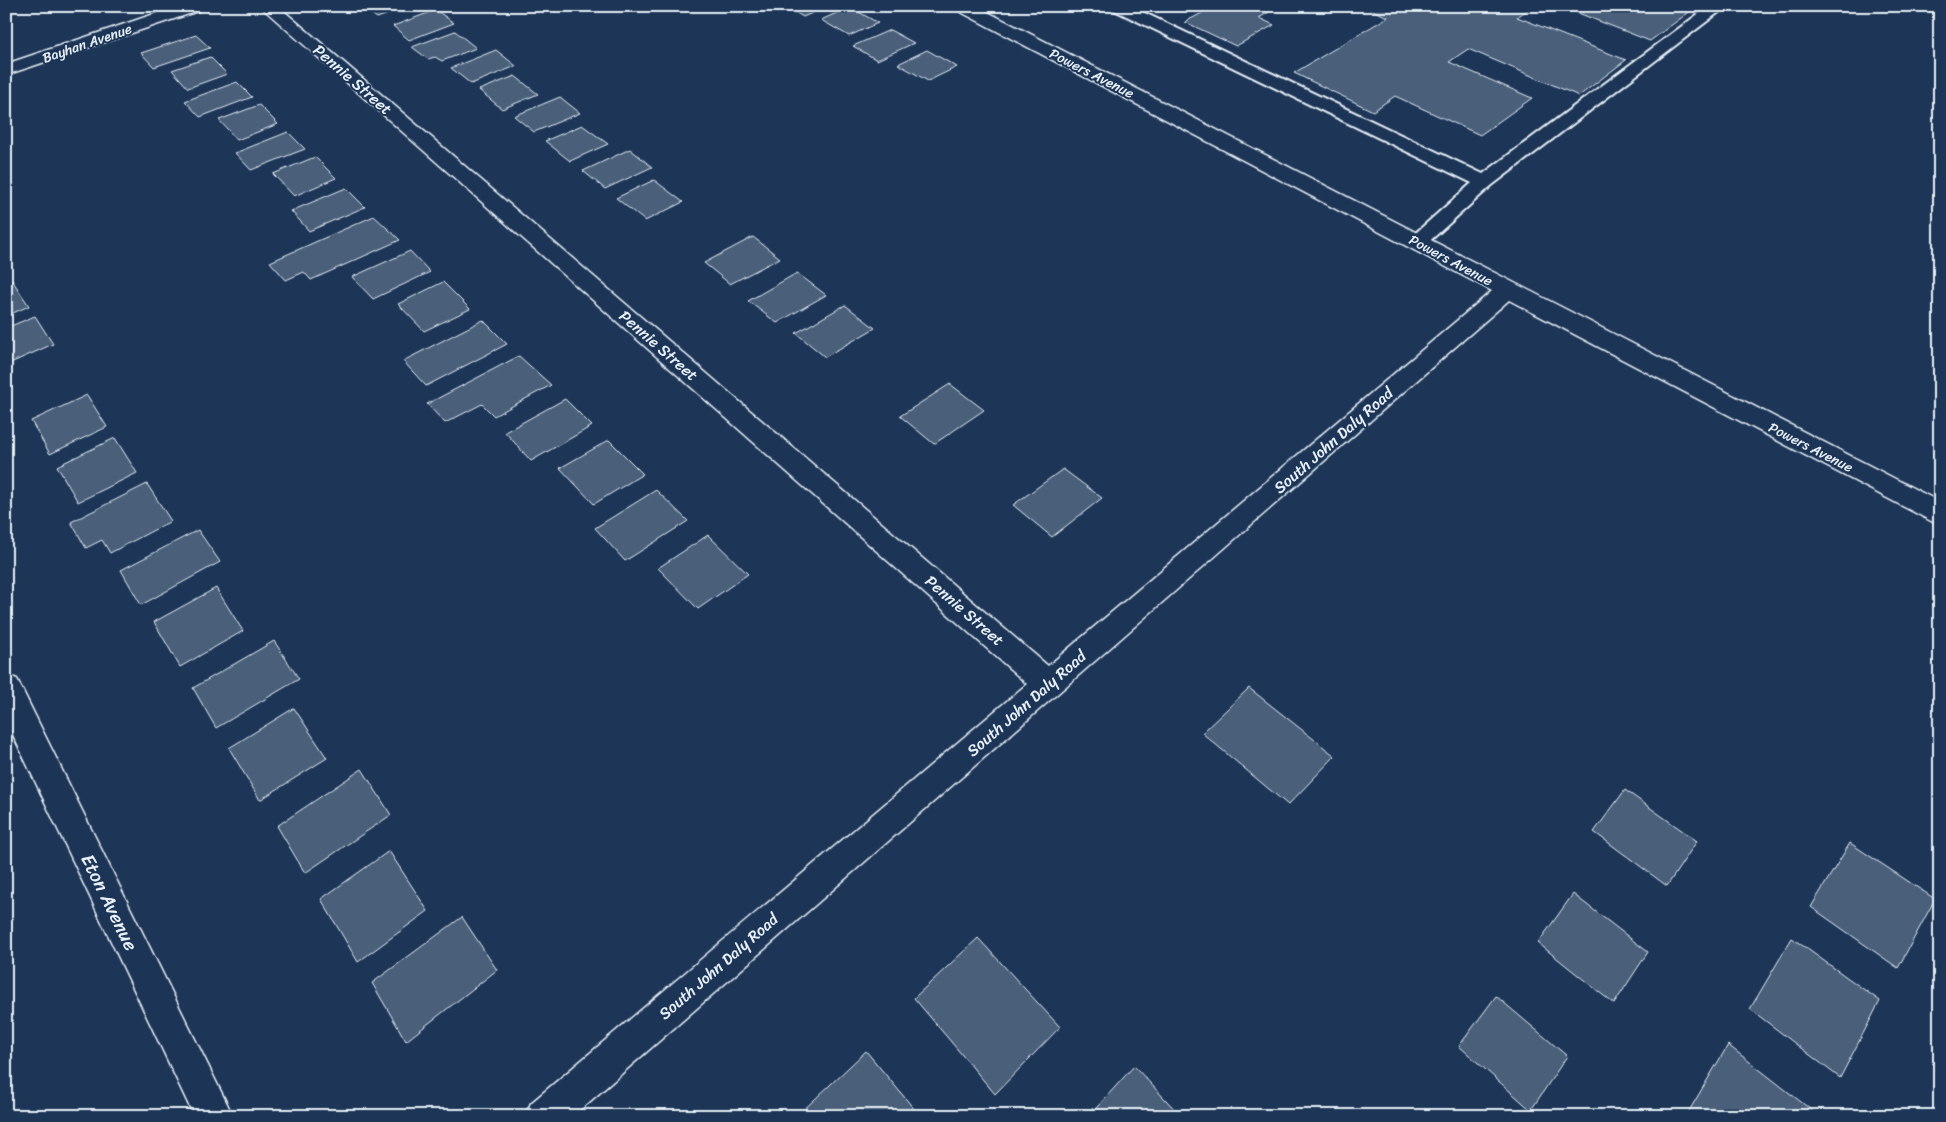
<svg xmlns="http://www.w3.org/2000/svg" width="1946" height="1122" font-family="Sriracha,sans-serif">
	<rect width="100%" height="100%" fill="#1d3557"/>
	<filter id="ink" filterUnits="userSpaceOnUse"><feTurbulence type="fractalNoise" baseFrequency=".02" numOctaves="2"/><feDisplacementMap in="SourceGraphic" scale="10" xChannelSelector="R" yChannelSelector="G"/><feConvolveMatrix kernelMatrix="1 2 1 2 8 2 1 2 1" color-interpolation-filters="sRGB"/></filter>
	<g filter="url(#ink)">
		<path fill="#495e7a" stroke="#e8f1f8" d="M373,6H411L377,18L368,11L375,8Z
			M785,6H828L803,17Z
			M1215,6H1233L1240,9L1246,6H1279L1259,18L1274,25L1236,46L1185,22Z
			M1363,6H1533L1517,17L1626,60L1579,96L1468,49L1449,62L1532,98L1480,135L1395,96L1373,111L1294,73L1388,17Z
			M1560,6H1681L1692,10L1650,41Z
			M850,7L878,23L849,36L821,20Z
			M436,10L454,23L409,40L393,26Z
			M890,30L914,43L877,60L853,46Z
			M455,31L476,48L442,61L435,57L428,59L412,47Z
			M196,35L210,48L154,67L141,53Z
			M496,50L516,66L471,84L451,68Z
			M927,50L957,67L928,81L898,64Z
			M210,57L227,74L188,88L172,70Z
			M515,76L538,94L502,109L479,90Z
			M237,82L252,97L200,117L185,101Z
			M560,97L580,113L534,132L514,116Z
			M259,105L278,124L237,140L219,120Z
			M582,125L608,144L570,161L545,141Z
			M288,132L305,149L251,170L235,153Z
			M630,149L652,167L605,189L583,171Z
			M315,157L336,178L294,196L273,174Z
			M654,180L683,202L645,221L616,198Z
			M346,188L365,207L309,231L291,211Z
			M374,216L400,240L311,280L304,272L286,280L270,262Z
			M753,237L780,258L730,284L704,263Z
			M410,251L430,272L373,299L352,277Z
			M797,273L826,295L777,323L748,301Z
			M12,280L29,306L6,316V282Z
			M443,282L470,309L424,331L398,304Z
			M845,305L875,328L825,357L796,333Z
			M35,316L53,344L6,365V328Z
			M483,320L507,344L426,386L403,361Z
			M519,356L551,385L494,416L482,404L445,423L427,404Z
			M950,384L984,410L934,444L900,416Z
			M87,395L107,427L50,454L31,421Z
			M565,399L592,426L531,461L505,432Z
			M115,438L137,473L78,502L57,466Z
			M609,440L643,474L594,504L560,468Z
			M1063,469L1102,498L1052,537L1013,505Z
			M147,484L171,521L110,553L102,540L86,548L71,522Z
			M656,490L688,521L625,561L595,528Z
			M198,530L220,562L141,605L121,570Z
			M708,535L748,574L698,609L658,568Z
			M216,588L243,631L180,667L154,622Z
			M274,641L299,679L216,728L193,688Z
			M1249,688L1335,756L1288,805L1202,733Z
			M294,708L327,758L260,800L229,748Z
			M362,769L391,815L305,873L277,826Z
			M1625,790L1697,841L1667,886L1594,832Z
			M1850,843L1935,899L1898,968L1811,907Z
			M389,851L428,911L358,962L321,899Z
			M1573,894L1648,952L1614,1004L1538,943Z
			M462,917L497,970L406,1041L372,983Z
			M978,938L1060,1027L995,1094L914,998Z
			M1792,938L1880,1001L1840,1078L1750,1009Z
			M1496,996L1567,1056L1531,1110L1459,1046Z
			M1728,1045L1819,1116H1686Z
			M866,1051L920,1116H797Z
			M1134,1066L1181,1116H1089Z"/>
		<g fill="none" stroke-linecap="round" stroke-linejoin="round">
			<defs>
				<path id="service" d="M1109,6H1130L1483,174L1709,6H1727L1491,186L1424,246L1417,248L1410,246L1407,242L1410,238L1472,183L1112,9Z"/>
				<path id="minor" d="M178,6H203L201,10L6,75V64Z
					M260,6H278L1048,666L1492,291L957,10L955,6H976L1940,502V524L1931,521L1509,300L573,1116H525L531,1103L1027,684Z
					M6,675L17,679L233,1116H194L6,720Z"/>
			</defs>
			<use href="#service" stroke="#e8f1f8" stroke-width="4"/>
			<use href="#minor" stroke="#e8f1f8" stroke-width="3"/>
			<use href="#service" fill="#1d3557" fill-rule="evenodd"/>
			<use href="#minor" fill="#1d3557" fill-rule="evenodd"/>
		</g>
	</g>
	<g text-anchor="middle" stroke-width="4" stroke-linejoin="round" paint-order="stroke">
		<g font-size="14" fill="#e8f1f8" stroke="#1d3557">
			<text transform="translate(87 43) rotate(-19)" y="5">Bayhan Avenue</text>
			<text transform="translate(1092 73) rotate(27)" y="5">Powers Avenue</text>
			<text transform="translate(1451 260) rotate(28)" y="5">Powers Avenue</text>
			<text transform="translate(1811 447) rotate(27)" y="5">Powers Avenue</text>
		</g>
		<g font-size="16" fill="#e8f1f8" stroke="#1d3557">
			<text transform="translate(353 79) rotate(41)" y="6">Pennie Street</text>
			<text transform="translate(659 345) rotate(41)" y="6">Pennie Street</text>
			<text transform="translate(1333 440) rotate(-41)" y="6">South John Daly Road</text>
			<text transform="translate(965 610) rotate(41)" y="6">Pennie Street</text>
			<text transform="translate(1026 703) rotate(-41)" y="6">South John Daly Road</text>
			<text transform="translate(718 966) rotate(-41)" y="6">South John Daly Road</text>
		</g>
		<g font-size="19" fill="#e8f1f8" stroke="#1d3557">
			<text transform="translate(110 902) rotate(64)" y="7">Eton Avenue</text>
		</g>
	</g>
	<rect width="1946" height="1122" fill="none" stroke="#1d3557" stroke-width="25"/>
	<rect x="12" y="12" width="1921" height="1097" fill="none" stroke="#e8f1f8" stroke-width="2" filter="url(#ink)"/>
</svg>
